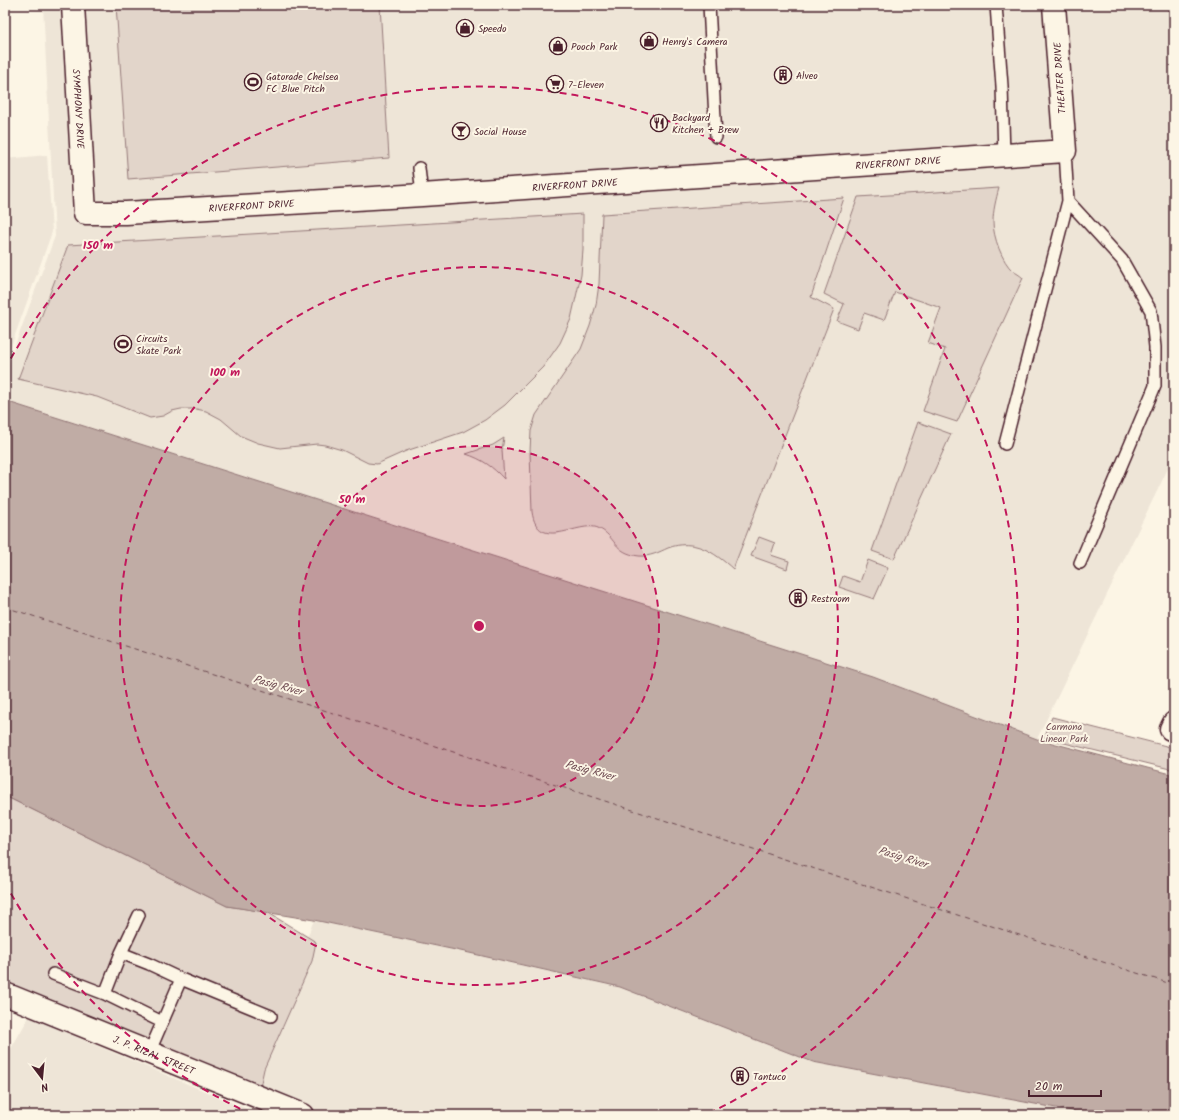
<svg xmlns="http://www.w3.org/2000/svg" width="1179" height="1120" font-family="Kalam,sans-serif">
	<rect width="100%" height="100%" fill="#fcf5e5"/>
	<filter id="ink" filterUnits="userSpaceOnUse"><feTurbulence type="fractalNoise" baseFrequency=".025" numOctaves="2"/><feDisplacementMap in="SourceGraphic" scale="8" xChannelSelector="R" yChannelSelector="G"/><feConvolveMatrix kernelMatrix="1 2 1 2 8 2 1 2 1" color-interpolation-filters="sRGB"/></filter>
	<g filter="url(#ink)">
		<path fill="#eee5d7" d="M43,5H1174V456L1037,739L873,677L5,401V373L55,236Z
			M47,155L52,232L5,363V159Z
			M314,920L465,952L620,987L813,1062L1093,1115H321L248,1087Z
			M29,1017L261,1115H5V1059Z"/>
		<path fill="#e2d5ca" stroke="#967a7a" d="M116,5H380L389,158L128,179Z
			M999,188C996,199 993,211 993,222C993,236 1002,262 1013,271C1016,273 1020,275 1023,278L957,422L923,411L945,349L928,343L941,308L895,292L884,320L864,313L858,329L837,321L844,304L824,294L858,197Z
			M844,198L811,297L834,309L733,569C714,552 694,538 668,548C659,552 650,557 639,556C613,553 616,536 598,528C579,520 538,553 532,512L530,452L531,431L536,415L581,349L590,326L596,305L599,284L602,214Z
			M583,214V250L581,275L571,319L560,343L543,367L505,405L485,420L463,432L406,451L377,464L368,463L342,450L325,445L317,444L280,448L258,443L241,436L221,419L206,411L196,409H181L172,411L163,416L150,418L97,397L18,379L68,245Z
			M918,422L951,434L894,559L872,551Z
			M504,438L502,450L504,479C493,467 482,459 466,454L493,445Z
			M759,537L775,543L771,555L789,561L787,569L751,556Z
			M868,560L888,568L874,599L839,587L843,576L860,582Z
			M1052,717L1174,748V770L1044,738Z
			M5,796L227,906L267,912L316,942L312,961L264,1069L257,1101L5,985Z"/>
		<path fill="#c0aca5" stroke="#917474" d="M5,401L873,677L1037,739L1174,775V1115H1093L813,1062L620,987L465,952L314,920L227,906L5,796Z"/>
		<g fill="none" stroke-linecap="round" stroke-linejoin="round">
			<path stroke="#6d4950" stroke-width="1" stroke-dasharray="5 4" stroke-linecap="butt" d="M5,607L1174,985"/>
			<defs>
				<path id="service" d="M709,5L716,137
					M996,5L1002,86L1004,156
					M419,168L422,195
					M1068,201L1122,260L1151,311L1155,347V386L1080,563
					M1005,444L1068,201L1065,151
					M121,953L139,915
					M53,974L105,994
					M162,1022L105,994L121,953L149,964L181,979
					M149,1053L181,979L271,1016"/>
				<g id="minor">
					<path id="s1" d="M73,5L85,213H126L422,195L1065,151L1054,5"/>
					<path d="M1171,729L1174,723"/>
				</g>
				<g id="tertiary">
					<path id="s2" d="M5,994L303,1115"/>
				</g>
			</defs>
			<use href="#service" stroke="#4a1f2b" stroke-width="14"/>
			<use href="#minor" stroke="#4a1f2b" stroke-width="25"/>
			<use href="#tertiary" stroke="#4a1f2b" stroke-width="25"/>
			<use href="#service" stroke="#fcf5e5" stroke-width="11"/>
			<use href="#minor" stroke="#fcf5e5" stroke-width="22"/>
			<use href="#tertiary" stroke="#fcf5e5" stroke-width="22"/>
		</g>
	</g>
	<circle cx="479" cy="626" r="180" fill="#c2185b" fill-opacity=".12"/>
	<g fill="none" stroke="#c2185b" stroke-width="2" stroke-dasharray="7 5">
		<circle cx="479" cy="626" r="180"/>
		<circle cx="479" cy="626" r="359"/>
		<path d="M251 1114A539 539 0 0 1 5 883M5 369A539 539 0 1 1 707 1114"/>
	</g>
	<defs>
		<symbol id="shop-ring" viewBox="-11 -11 22 22"><circle r="9.5" fill="#fcf5e5" stroke="#4a1f2b" stroke-width="1.5"/><path d="M-5-2.5h2.3a2.7 3.5 0 0 1 5.4 0H5L5.5 6h-11ZM-1.5-2.5h3a1.5 2.3 0 0 0-3 0Z" fill="#4a1f2b"/></symbol>
		<symbol id="building-ring" viewBox="-11 -11 22 22"><circle r="9.5" fill="#fcf5e5" stroke="#4a1f2b" stroke-width="1.5"/><path d="M-4-6H4V6H1V3H-1V6H-4ZM-2.5-4.3h1.7v1.8h-1.7ZM.8-4.3h1.7v1.8H.8ZM-2.5-1h1.7V.8h-1.7ZM.8-1h1.7V.8H.8Z" fill="#4a1f2b"/></symbol>
		<symbol id="stadium-ring" viewBox="-11 -11 22 22"><circle r="9.5" fill="#fcf5e5" stroke="#4a1f2b" stroke-width="1.5"/><path d="M0-5a6.5 5 0 1 0 0 10a6.5 5 0 1 0 0-10ZM-3.5-1.8h7v3.6h-7Z" fill="#4a1f2b"/></symbol>
		<symbol id="supermarket-ring" viewBox="-11 -11 22 22"><circle r="9.5" fill="#fcf5e5" stroke="#4a1f2b" stroke-width="1.5"/><path d="M-6-5.5h2.5l.6 2H6L4.5 2H-2.5L-4.4-4H-6ZM-1.5 3.2a1.3 1.3 0 1 0 .1 0ZM3 3.2a1.3 1.3 0 1 0 .1 0Z" fill="#4a1f2b"/></symbol>
		<symbol id="restaurant-ring" viewBox="-11 -11 22 22"><circle r="9.5" fill="#fcf5e5" stroke="#4a1f2b" stroke-width="1.5"/><path d="M-5-6h1v4h1v-4h1v4h1v-4h1v5L-1.5 .5V6h-2V.5L-5-1ZM5-6V6H3V1.5H1.5Q1.5-4 5-6Z" fill="#4a1f2b"/></symbol>
		<symbol id="bar-ring" viewBox="-11 -11 22 22"><circle r="9.5" fill="#fcf5e5" stroke="#4a1f2b" stroke-width="1.5"/><path d="M-6-5H6L.8 .8V4.5H3.5V6h-7V4.5H-.8V.8Z" fill="#4a1f2b"/></symbol>
	</defs>
	<g fill-rule="evenodd">
		<use href="#shop-ring" x="455" y="18" width="20" height="20"/>
		<use href="#shop-ring" x="639" y="31" width="20" height="20"/>
		<use href="#shop-ring" x="548" y="36" width="20" height="20"/>
		<use href="#building-ring" x="773" y="65" width="20" height="20"/>
		<use href="#stadium-ring" x="243" y="72" width="20" height="20"/>
		<use href="#supermarket-ring" x="545" y="74" width="20" height="20"/>
		<use href="#restaurant-ring" x="649" y="113" width="20" height="20"/>
		<use href="#bar-ring" x="451" y="121" width="20" height="20"/>
		<use href="#stadium-ring" x="113" y="334" width="20" height="20"/>
		<use href="#building-ring" x="788" y="588" width="20" height="20"/>
		<use href="#building-ring" x="730" y="1066" width="20" height="20"/>
	</g>
	<g text-anchor="middle" stroke-width="4" stroke-linejoin="round" paint-order="stroke">
		<g font-size="10" fill="#4a1f2b" stroke="#fcf5e5" text-anchor="start">
			<text x="478" y="32">Speedo</text>
			<text x="662" y="45">Henry's Camera</text>
			<text x="571" y="50">Pooch Park</text>
			<text x="796" y="79">Alveo</text>
			<text x="266" y="80">Gatorade Chelsea<tspan x="266" dy="12">FC Blue Pitch</tspan></text>
			<text x="568" y="88">7-Eleven</text>
			<text x="672" y="121">Backyard<tspan x="672" dy="12">Kitchen + Brew</tspan></text>
			<text x="474" y="135">Social House</text>
			<text x="136" y="342">Circuits<tspan x="136" dy="12">Skate Park</tspan></text>
			<text x="811" y="602">Restroom</text>
			<text x="753" y="1080">Tantuco</text>
		</g>
		<g font-size="10" fill="#4a1f2b" stroke="#fcf5e5">
			<text transform="translate(1059 78) rotate(-94)" y="4">THEATER DRIVE</text>
			<text dy="4" stroke="none"><textPath href="#s1" startOffset="104">SYMPHONY DRIVE</textPath></text>
			<text dy="4" stroke="none"><textPath href="#s1" startOffset="1023">RIVERFRONT DRIVE</textPath></text>
			<text dy="4" stroke="none"><textPath href="#s1" startOffset="699">RIVERFRONT DRIVE</textPath></text>
			<text dy="4" stroke="none"><textPath href="#s1" startOffset="375">RIVERFRONT DRIVE</textPath></text>
			<text dy="4" stroke="none"><textPath href="#s2" startOffset="161">J. P. RIZAL STREET</textPath></text>
		</g>
		<g font-size="10" fill="#704c53" stroke="#fcf5e5">
			<text x="1064" y="730">Carmona<tspan x="1064" dy="12">Linear Park</tspan></text>
		</g>
		<g font-size="11" font-style="italic" fill="#6d4950" stroke="#fcf5e5">
			<text transform="translate(278 685) rotate(15)" y="4">Pasig River</text>
			<text transform="translate(590 770) rotate(15)" y="4">Pasig River</text>
			<text transform="translate(903 857) rotate(17)" y="4">Pasig River</text>
		</g>
	</g>
	<circle cx="479" cy="626" r="6" fill="#c2185b" stroke="#fcf5e5" stroke-width="2"/>
	<g font-size="12" text-anchor="middle" font-weight="bold" fill="#c2185b" stroke="#fcf5e5" stroke-width="4" stroke-linejoin="round" paint-order="stroke">
		<text x="98" y="249">150 m</text>
		<text x="225" y="376">100 m</text>
		<text x="352" y="503">50 m</text>
	</g>
	<rect width="1179" height="1120" fill="none" stroke="#fcf5e5" stroke-width="20"/>
	<rect x="10" y="10" width="1159" height="1100" fill="none" stroke="#4a1f2b" stroke-width="1.5" filter="url(#ink)"/>
	<g transform="translate(42 1078) rotate(164)" stroke="#fcf5e5" stroke-width="3" paint-order="stroke">
	<path d="M0-3L7 15L0 10L-7 15Z" fill="#4a1f2b"/>
	<text y="-6" font-size="11" font-weight="bold" text-anchor="middle" fill="#4a1f2b">N</text>
	</g>
	<path d="M1029 1090v6h72v-6" fill="none" stroke="#4a1f2b" stroke-width="2"/>
	<text x="1035" y="1090" font-size="12" fill="#4a1f2b" stroke="#fcf5e5" stroke-width="3" paint-order="stroke">20 m</text>
</svg>
